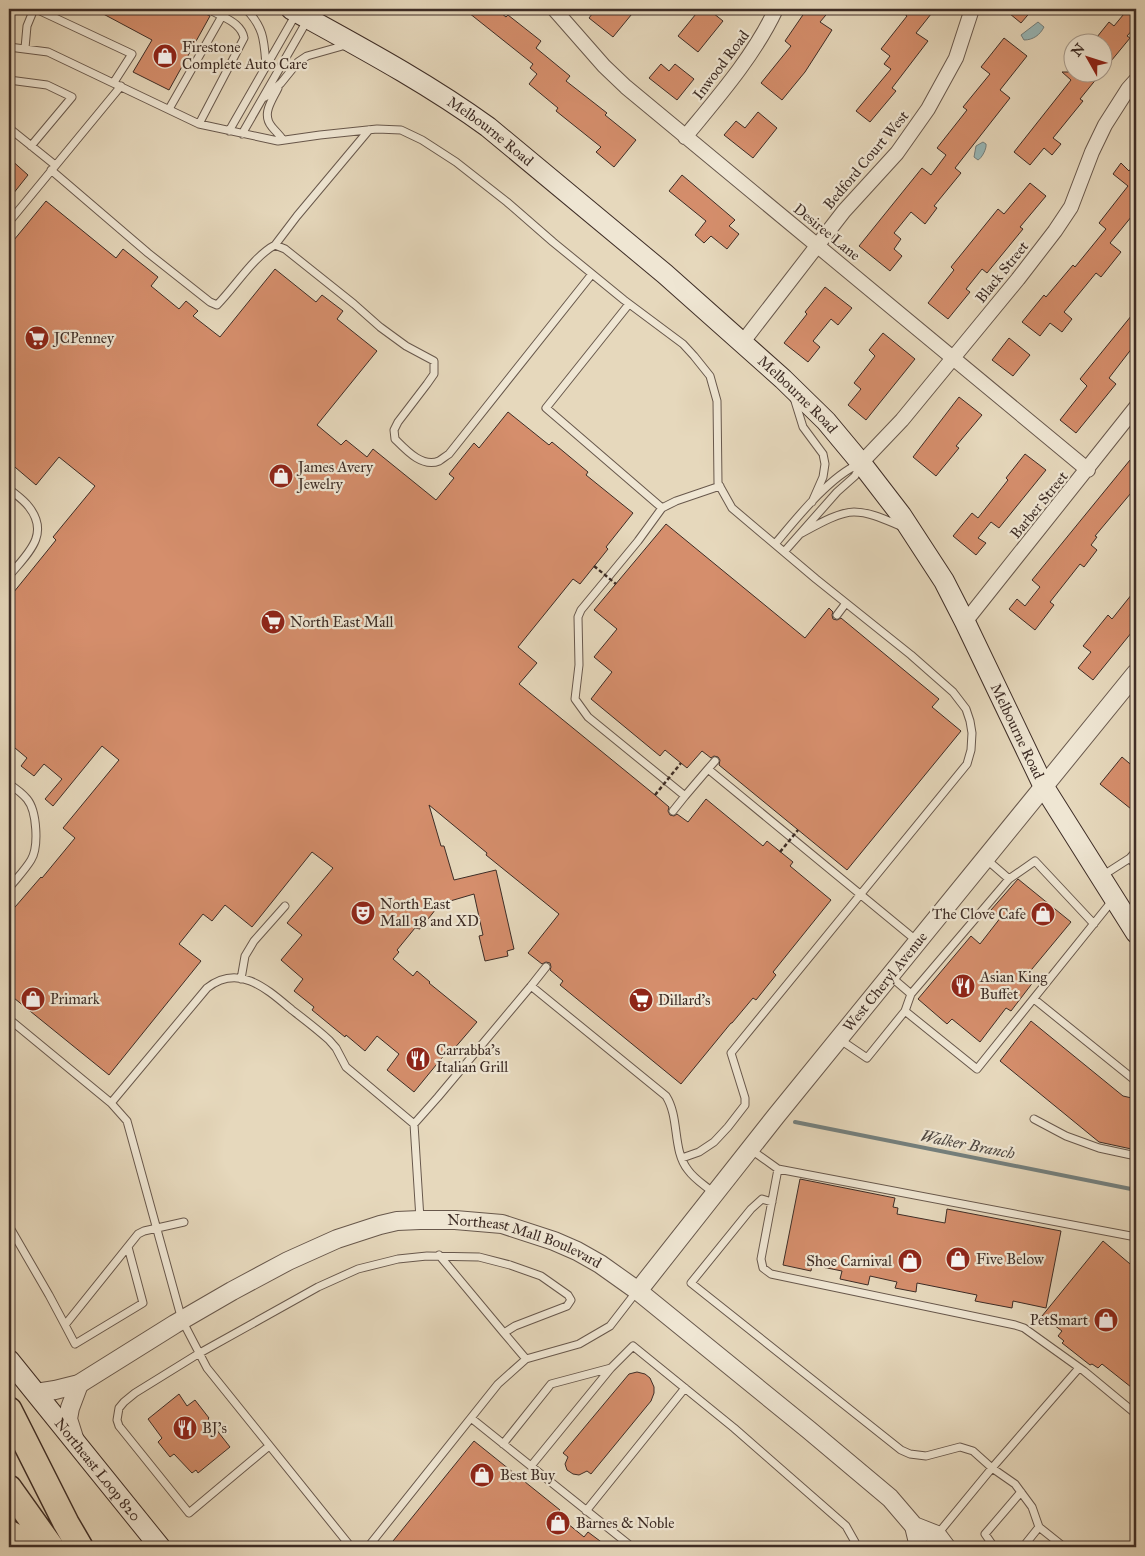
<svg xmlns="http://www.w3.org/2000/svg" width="1145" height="1556" font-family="'IM FELL Great Primer',serif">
	<rect width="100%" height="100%" fill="#e6d8bc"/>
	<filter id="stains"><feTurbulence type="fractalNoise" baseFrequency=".004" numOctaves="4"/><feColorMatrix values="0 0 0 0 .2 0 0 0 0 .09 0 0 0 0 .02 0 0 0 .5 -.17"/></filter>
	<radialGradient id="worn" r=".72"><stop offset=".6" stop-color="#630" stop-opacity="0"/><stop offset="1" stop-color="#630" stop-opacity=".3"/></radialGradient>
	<path fill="#98b8b8" stroke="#74807e" d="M1038,22L1044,27C1040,35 1033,40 1024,40L1021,35Z
		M983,142L986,144C987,148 982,158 978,160L974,157L976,146Z"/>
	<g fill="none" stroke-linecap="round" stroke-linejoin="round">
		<path stroke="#74807e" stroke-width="4" d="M795,1122L1136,1190"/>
	</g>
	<path fill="#d58e6c" stroke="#3e2d26" d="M94,9H196L210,16L169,90L133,72L152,40Z
		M464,9H496L506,17L508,15L541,41L536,48L570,76L566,81L607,113L605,115L636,140L614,167L596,152L601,147L556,111L558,108L529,84L537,74L530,68L533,64Z
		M596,9H636L613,37L589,18Z
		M700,9H708L723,21L698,52L678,36Z
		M807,9H831L820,22L832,30L805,72L782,100L761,83L791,46L785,41Z
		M898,9H935L916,33L928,41L892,88L896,91L870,122L856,111L891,69L884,64L890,56L881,49L907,16Z
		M1004,9H1033L1021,23Z
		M1128,9H1136V26L1127,36L1130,38L1102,72V42H1093L1109,22L1114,26Z
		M1004,38L1027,56L1000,90L1010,98L955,168L961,173L934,206L937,208L925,224L911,212L894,233L901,239L894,249L902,256L890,271L859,246L922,168L931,175L946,155L937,148L967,110L963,107L990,74L981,67Z
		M661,64L669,71L675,64L694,79L677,100L649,78Z
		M1062,72H1102L1080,99L1083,101L1053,138L1061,144L1052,155L1044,148L1030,165L1014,152L1071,80Z
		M758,112L777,128L753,158L724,135L736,121L745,128Z
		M9,158L28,175L9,199Z
		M1136,162V211L1110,243L1121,252L1101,277L1096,273L1064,312L1072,319L1062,332L1050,323L1040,336L1022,322L1044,295L1046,297L1073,265L1075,267L1106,229L1099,223L1128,186L1113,174L1121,163L1129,171Z
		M682,175L735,220L729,226L739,234L727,249L711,236L704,243L695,235L706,221L669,191Z
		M1030,183L1046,196L1020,227L1023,229L987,273L982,269L966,289L970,292L948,319L928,303L954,270L951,267L998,209L1004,214Z
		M46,201L116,258L123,249L158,277L151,286L179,309L186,301L198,311L193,316L220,337L275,269L316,302L322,295L343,311L337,319L377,351L317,425L341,445L346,440L367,457L373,449L436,500L454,478L449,474L474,443L479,448L508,412L549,445L552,442L588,472L586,475L633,513L606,547L608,549L580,584L573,579L518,647L537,663L519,684L655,795L669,807L668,811L670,815L674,816L677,814L688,822L706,799L763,846L767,841L793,862L790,866L831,900L773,972L776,975L756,1000L753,998L732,1023H731L681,1084L560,985L563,981L550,970L551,967L550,963L546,962L542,964L528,953L559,914L486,855L487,853L429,805L441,846H444L454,880L496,870L514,949L507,951L508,956L485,961L479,936L483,935L474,894L440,904L420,929L415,928L397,950L399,952L393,959L413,976L417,971L430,982L429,983L477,1022L453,1050L450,1048L414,1092L387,1070L399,1054L377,1036L365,1051L346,1035L345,1037L312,1010L314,1007L294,991L303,979L281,960L302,935L287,923L333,868L312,852L252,927L225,905L212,921L203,914L179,944L201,961L109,1075L9,994V914L41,877L42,878L75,838L63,828L119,760L102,746L53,806L45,799L62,779L44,764L34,776L21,766L27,758L9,743V598L56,540L53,537L95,486L59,457L36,485L9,462V246Z
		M825,287L852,308L838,325L831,319L813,341L820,347L808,362L784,343L807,314L805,312Z
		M1136,310V343L1109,378L1116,384L1076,433L1060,420L1087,386L1080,379Z
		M883,333L915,359L866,420L848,405L861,389L854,383L875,356L869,350Z
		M1009,338L1030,355L1013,376L992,360Z
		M959,397L982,415L956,446L959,448L936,476L913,457Z
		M1025,454L1046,470L999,528L991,522L978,538L986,543L976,555L953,536L972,513L978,518L1008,480L1006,478Z
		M1130,460L1136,465V487L1095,536L1097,537L1091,545L1097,550L1084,567L1080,564L1050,602L1054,605L1035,630L1009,609L1017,599L1025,606L1040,587L1032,580Z
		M666,524L805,638L829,608L833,612L832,615L833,619L837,620L841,618L939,699L932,707L961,731L847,870L719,765L720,760L718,757L714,756L711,758L702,751L687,768L665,750L660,756L591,699L612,672L594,657L617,629L594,610Z
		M1136,589V627L1093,680L1078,668L1091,652L1083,646L1108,615L1112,619Z
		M1122,757L1136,769V813L1100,784Z
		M1018,879L1071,922L1027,975L1034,981L1011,1011L1006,1008L980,1042L952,1019L947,1024L918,999L971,936L980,944L1001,917L991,910Z
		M1031,1021L1123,1096L1136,1099V1150L1099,1142L1000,1061Z
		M800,1179L895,1198L893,1207L898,1208L897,1214L945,1223L947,1209L1061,1231L1046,1308L1013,1301L1012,1308L975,1301L977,1295L917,1283L916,1292L895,1288L897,1282L870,1276L868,1285L840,1279L842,1271L812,1265L811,1271L783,1265Z
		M1103,1241L1136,1269V1391L1102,1364L1098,1368L1092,1364L1090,1365L1062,1343L1064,1341L1058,1336L1062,1331L1042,1316Z
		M637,1372L645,1374L650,1378L654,1387V1393L651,1401L591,1474L587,1471L579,1475L573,1474L567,1470L565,1464L568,1457L563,1453L629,1374Z
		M179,1394L187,1406L195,1400L209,1418L208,1419L230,1447L198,1473L196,1470L192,1473L174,1454L170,1457L158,1442L162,1438L148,1419Z
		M474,1441L560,1510L556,1514L584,1537L588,1532L608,1547H400L393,1541Z"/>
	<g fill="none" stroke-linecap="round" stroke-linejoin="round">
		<defs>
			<path id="service" d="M36,9L132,54L114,82
				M208,9L222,16
				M246,9C264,28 264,40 266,65
				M9,47L48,52L199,124L278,141L320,135L377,129L401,130L422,140L456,162L507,202L553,242L624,300L683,344L694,356L710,376L717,401L718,483L732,508L816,579L911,655L953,692L966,709L970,721L972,733L971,750L967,764L731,1053L745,1098V1105L728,1127L714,1142L699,1152L682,1158
				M25,48L27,26L34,9
				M9,80L47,85L72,97L31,146
				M278,88C272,101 261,114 272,127C276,132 280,135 283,140
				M265,97L281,83L298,62L307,56L346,45
				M169,109L222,16C232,21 242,27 244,38L199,124
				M9,128L55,165
				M229,131L296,14
				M242,134L308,19
				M51,170L148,253L210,302L217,305C235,287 254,256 275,245L285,249L354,304L380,327L406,346L434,361V374L427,384L398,422L394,430L395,439C406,450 422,468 439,461C442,459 446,456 449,454L592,274
				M9,222L121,86
				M275,245L297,216L369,130
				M629,304L546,408L662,508
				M794,398L803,427L823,454L825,464L823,477L812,502
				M720,486L676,501L662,508L638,541L581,610L578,617L579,665L575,699L588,717L685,796L708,769L917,941
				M9,489C15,494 24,500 29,507C51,535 26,555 9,576
				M800,534C815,526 838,512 854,512C871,512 888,521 903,527
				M775,544C796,519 829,477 859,464
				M784,552L837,492L855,476L860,466
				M837,615L846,603
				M708,769L715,761
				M9,784C15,788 22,793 27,799C37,811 39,847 31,860C25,870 16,879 9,888
				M673,811L685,796
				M1130,858L1136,866
				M986,859L1009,879
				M1102,876L1130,858L1136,851
				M890,976L911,994
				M241,979L245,956L254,941L285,906
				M531,986L546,967
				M1034,999L1132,1078L1136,1079
				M905,1011L977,1069L1112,901
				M9,1019L111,1103L207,988C239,963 267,989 292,1010C305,1020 317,1029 329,1040L336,1048L346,1067L414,1124L438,1097L531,986L666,1096C680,1118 672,1150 688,1170C695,1180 706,1186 715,1194
				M839,1039L867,1058L905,1011L911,994L1009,879L1035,861L1094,924
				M111,1103L127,1121L182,1320L207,1368L351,1547
				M1034,1119L1066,1136L1099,1148L1136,1156
				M414,1124L420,1219
				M750,1149L778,1169L1136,1237
				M778,1169L761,1259L763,1268L771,1274L1015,1325L1024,1328L1084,1371L1136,1414
				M772,1202L762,1199L751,1209L691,1283L901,1450L910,1454L926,1456L960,1447L973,1451L992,1468L1015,1484L1032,1507L1039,1527L1064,1547
				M9,1226L49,1295L65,1325L138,1234L144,1231L184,1222
				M439,1255L504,1333
				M65,1325L75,1344L143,1303L128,1247
				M471,1418L632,1547
				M503,1444L551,1384L611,1368
				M269,1446L189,1513L119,1426L117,1420L119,1408L124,1402L135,1393L198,1354L293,1301L318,1287L358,1269L398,1259L427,1256L479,1257L510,1265L541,1276L568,1295L571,1300L567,1306L515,1326L504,1333L526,1359
				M531,1466L611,1368L633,1346L734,1428L846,1526L855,1542L856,1547
				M586,1511L685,1388
				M368,1547L498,1384L526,1359L579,1344L610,1326L637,1291
				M927,1547L992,1468L1079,1368
				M994,1547L985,1534L1021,1492
				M1023,1547L1039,1527"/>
			<path id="minor" d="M554,9L604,66L626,87L1088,470
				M685,137C718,97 754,56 776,9
				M742,343L844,211L897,153L928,109L956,58L972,9
				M861,463L902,420L1018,279L1055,231L1071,207L1092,152L1105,125L1128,89L1136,80
				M965,622L1136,407"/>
			<g id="tertiary">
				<path id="s1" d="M638,1291L776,1116L1136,673"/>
				<path id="s2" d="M36,1393L55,1390L79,1384L175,1324L232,1291L288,1261L337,1239L380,1225L397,1221L420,1220H455L502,1224L554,1241L577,1251L600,1264L638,1291L809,1430L890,1498L914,1526L937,1535L946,1547"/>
				<path d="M75,1441L68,1419L70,1408L79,1384"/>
				<path d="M914,1526L919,1547"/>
			</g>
			<g id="secondary">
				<path id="s3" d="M291,9C358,46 426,82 488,127L665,274L783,379L826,421L861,463L901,515L944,581L965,622L1044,787L1136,933"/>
				<path id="s4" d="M9,1360L160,1547"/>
			</g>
			<path id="motorway" d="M9,1410L66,1523L80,1547
				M9,1488L51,1547
				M9,1533L33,1547"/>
		</defs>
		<use href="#service" stroke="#68584c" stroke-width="9"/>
		<use href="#minor" stroke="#68584c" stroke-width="16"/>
		<use href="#tertiary" stroke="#68584c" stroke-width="20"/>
		<use href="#secondary" stroke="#3e2d26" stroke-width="22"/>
		<use href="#motorway" stroke="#3e2d26" stroke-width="28"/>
		<path stroke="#3e2d26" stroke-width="2.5" stroke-dasharray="4 2.5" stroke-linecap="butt" d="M9,909L11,911"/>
		<use href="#service" stroke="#efe6d3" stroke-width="7"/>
		<use href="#minor" stroke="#efe6d3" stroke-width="14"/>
		<use href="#tertiary" stroke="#efe6d3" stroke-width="18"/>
		<use href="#secondary" stroke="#efe6d3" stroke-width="20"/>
		<use href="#motorway" stroke="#e6d8bc" stroke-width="25"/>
		<path stroke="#3e2d26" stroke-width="2.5" stroke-dasharray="4 2.5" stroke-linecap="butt" d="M594,566L616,584
			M655,795L681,763
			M780,852L798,830"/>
	</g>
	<defs>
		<symbol id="shop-disc" viewBox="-11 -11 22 22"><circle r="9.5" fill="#8f2418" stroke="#efe6d3"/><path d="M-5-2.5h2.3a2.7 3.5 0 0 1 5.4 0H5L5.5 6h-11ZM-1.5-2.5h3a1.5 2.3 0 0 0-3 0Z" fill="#fff"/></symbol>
		<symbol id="supermarket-disc" viewBox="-11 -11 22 22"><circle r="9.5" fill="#8f2418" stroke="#efe6d3"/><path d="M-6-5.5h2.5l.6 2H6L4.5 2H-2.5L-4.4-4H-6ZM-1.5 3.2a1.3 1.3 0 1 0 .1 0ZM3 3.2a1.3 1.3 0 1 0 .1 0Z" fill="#fff"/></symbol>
		<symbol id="theatre-disc" viewBox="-11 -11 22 22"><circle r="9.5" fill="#8f2418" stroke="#efe6d3"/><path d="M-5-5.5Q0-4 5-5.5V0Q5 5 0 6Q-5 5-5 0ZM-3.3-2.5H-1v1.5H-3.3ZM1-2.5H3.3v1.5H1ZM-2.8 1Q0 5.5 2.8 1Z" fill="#fff"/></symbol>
		<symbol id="restaurant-disc" viewBox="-11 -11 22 22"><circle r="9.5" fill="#8f2418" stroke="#efe6d3"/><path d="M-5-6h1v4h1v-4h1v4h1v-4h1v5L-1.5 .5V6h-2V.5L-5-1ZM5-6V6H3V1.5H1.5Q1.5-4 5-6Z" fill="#fff"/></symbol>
	</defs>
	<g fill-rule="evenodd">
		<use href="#shop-disc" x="151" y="42" width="28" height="28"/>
		<use href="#supermarket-disc" x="23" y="324" width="28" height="28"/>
		<use href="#shop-disc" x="267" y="462" width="28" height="28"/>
		<use href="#supermarket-disc" x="259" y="608" width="28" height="28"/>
		<use href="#theatre-disc" x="349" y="899" width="28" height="28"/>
		<use href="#shop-disc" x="1029" y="900" width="28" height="28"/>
		<use href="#restaurant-disc" x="949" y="972" width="28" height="28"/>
		<use href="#shop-disc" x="19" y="985" width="28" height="28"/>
		<use href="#supermarket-disc" x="627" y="986" width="28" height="28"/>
		<use href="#restaurant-disc" x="404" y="1045" width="28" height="28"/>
		<use href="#shop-disc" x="944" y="1245" width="28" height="28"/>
		<use href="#shop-disc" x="896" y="1247" width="28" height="28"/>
		<use href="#shop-disc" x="1092" y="1306" width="28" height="28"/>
		<use href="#restaurant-disc" x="171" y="1414" width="28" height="28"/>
		<use href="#shop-disc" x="468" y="1461" width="28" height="28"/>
		<use href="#shop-disc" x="544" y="1509" width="28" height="28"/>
	</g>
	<g text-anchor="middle" stroke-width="4.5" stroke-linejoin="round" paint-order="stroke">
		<g font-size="15" fill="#3e2d26" stroke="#efe6d3" text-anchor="start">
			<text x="182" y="52">Firestone<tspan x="182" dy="17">Complete Auto Care</tspan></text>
			<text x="54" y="343">JCPenney</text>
			<text x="298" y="472">James Avery<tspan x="298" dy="17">Jewelry</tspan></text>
			<text x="290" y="627">North East Mall</text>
			<text x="380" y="909">North East<tspan x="380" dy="17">Mall 18 and XD</tspan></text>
			<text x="1026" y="919" text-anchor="end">The Clove Cafe</text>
			<text x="980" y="982">Asian King<tspan x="980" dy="17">Buffet</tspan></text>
			<text x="50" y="1004">Primark</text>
			<text x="658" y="1005">Dillard's</text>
			<text x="436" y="1055">Carrabba's<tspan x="436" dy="17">Italian Grill</tspan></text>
			<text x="976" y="1264">Five Below</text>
			<text x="892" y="1266" text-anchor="end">Shoe Carnival</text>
			<text x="1088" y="1325" text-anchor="end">PetSmart</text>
			<text x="202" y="1433">BJ's</text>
			<text x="500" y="1480">Best Buy</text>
			<text x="576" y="1528">Barnes &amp; Noble</text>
		</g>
		<g font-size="15" fill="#3e2d26" stroke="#efe6d3">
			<text transform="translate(721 65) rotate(-53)" y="5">Inwood Road</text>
			<text dy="5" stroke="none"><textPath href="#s3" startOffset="234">Melbourne Road</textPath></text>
			<text transform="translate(866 160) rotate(-50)" y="5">Bedford Court West</text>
			<text transform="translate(827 232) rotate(39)" y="5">Desiree Lane</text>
			<text transform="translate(1002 272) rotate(-51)" y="5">Black Street</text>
			<text dy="5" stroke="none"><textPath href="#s3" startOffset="639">Melbourne Road</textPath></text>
			<text transform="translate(1039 505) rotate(-51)" y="5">Barber Street</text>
			<text dy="5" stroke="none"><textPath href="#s3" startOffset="1044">Melbourne Road</textPath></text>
			<text dy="5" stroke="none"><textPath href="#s1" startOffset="396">West Cheryl Avenue</textPath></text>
			<text dy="5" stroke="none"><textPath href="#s2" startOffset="534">Northeast Mall Boulevard</textPath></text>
			<text dy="5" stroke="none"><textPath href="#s4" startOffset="141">Northeast Loop 820</textPath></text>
		</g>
		<g font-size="16" font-style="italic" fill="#504943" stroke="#efe6d3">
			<text transform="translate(968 1144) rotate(11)" y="6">Walker Branch</text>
		</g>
	</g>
	<rect width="1145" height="1556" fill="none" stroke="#e6d8bc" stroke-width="30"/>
	<rect x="10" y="10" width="1125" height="1536" fill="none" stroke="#3e2d26" stroke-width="2.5"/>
	<rect x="15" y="15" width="1115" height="1526" fill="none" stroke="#3e2d26"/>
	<g transform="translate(1088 58) rotate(309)"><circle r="24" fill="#efe6d3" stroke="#a89c8e"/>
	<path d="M0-4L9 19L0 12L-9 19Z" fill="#8f2418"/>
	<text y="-8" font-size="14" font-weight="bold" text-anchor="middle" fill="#3e2d26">N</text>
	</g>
	<rect width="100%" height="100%" filter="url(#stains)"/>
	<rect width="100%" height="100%" fill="url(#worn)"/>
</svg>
